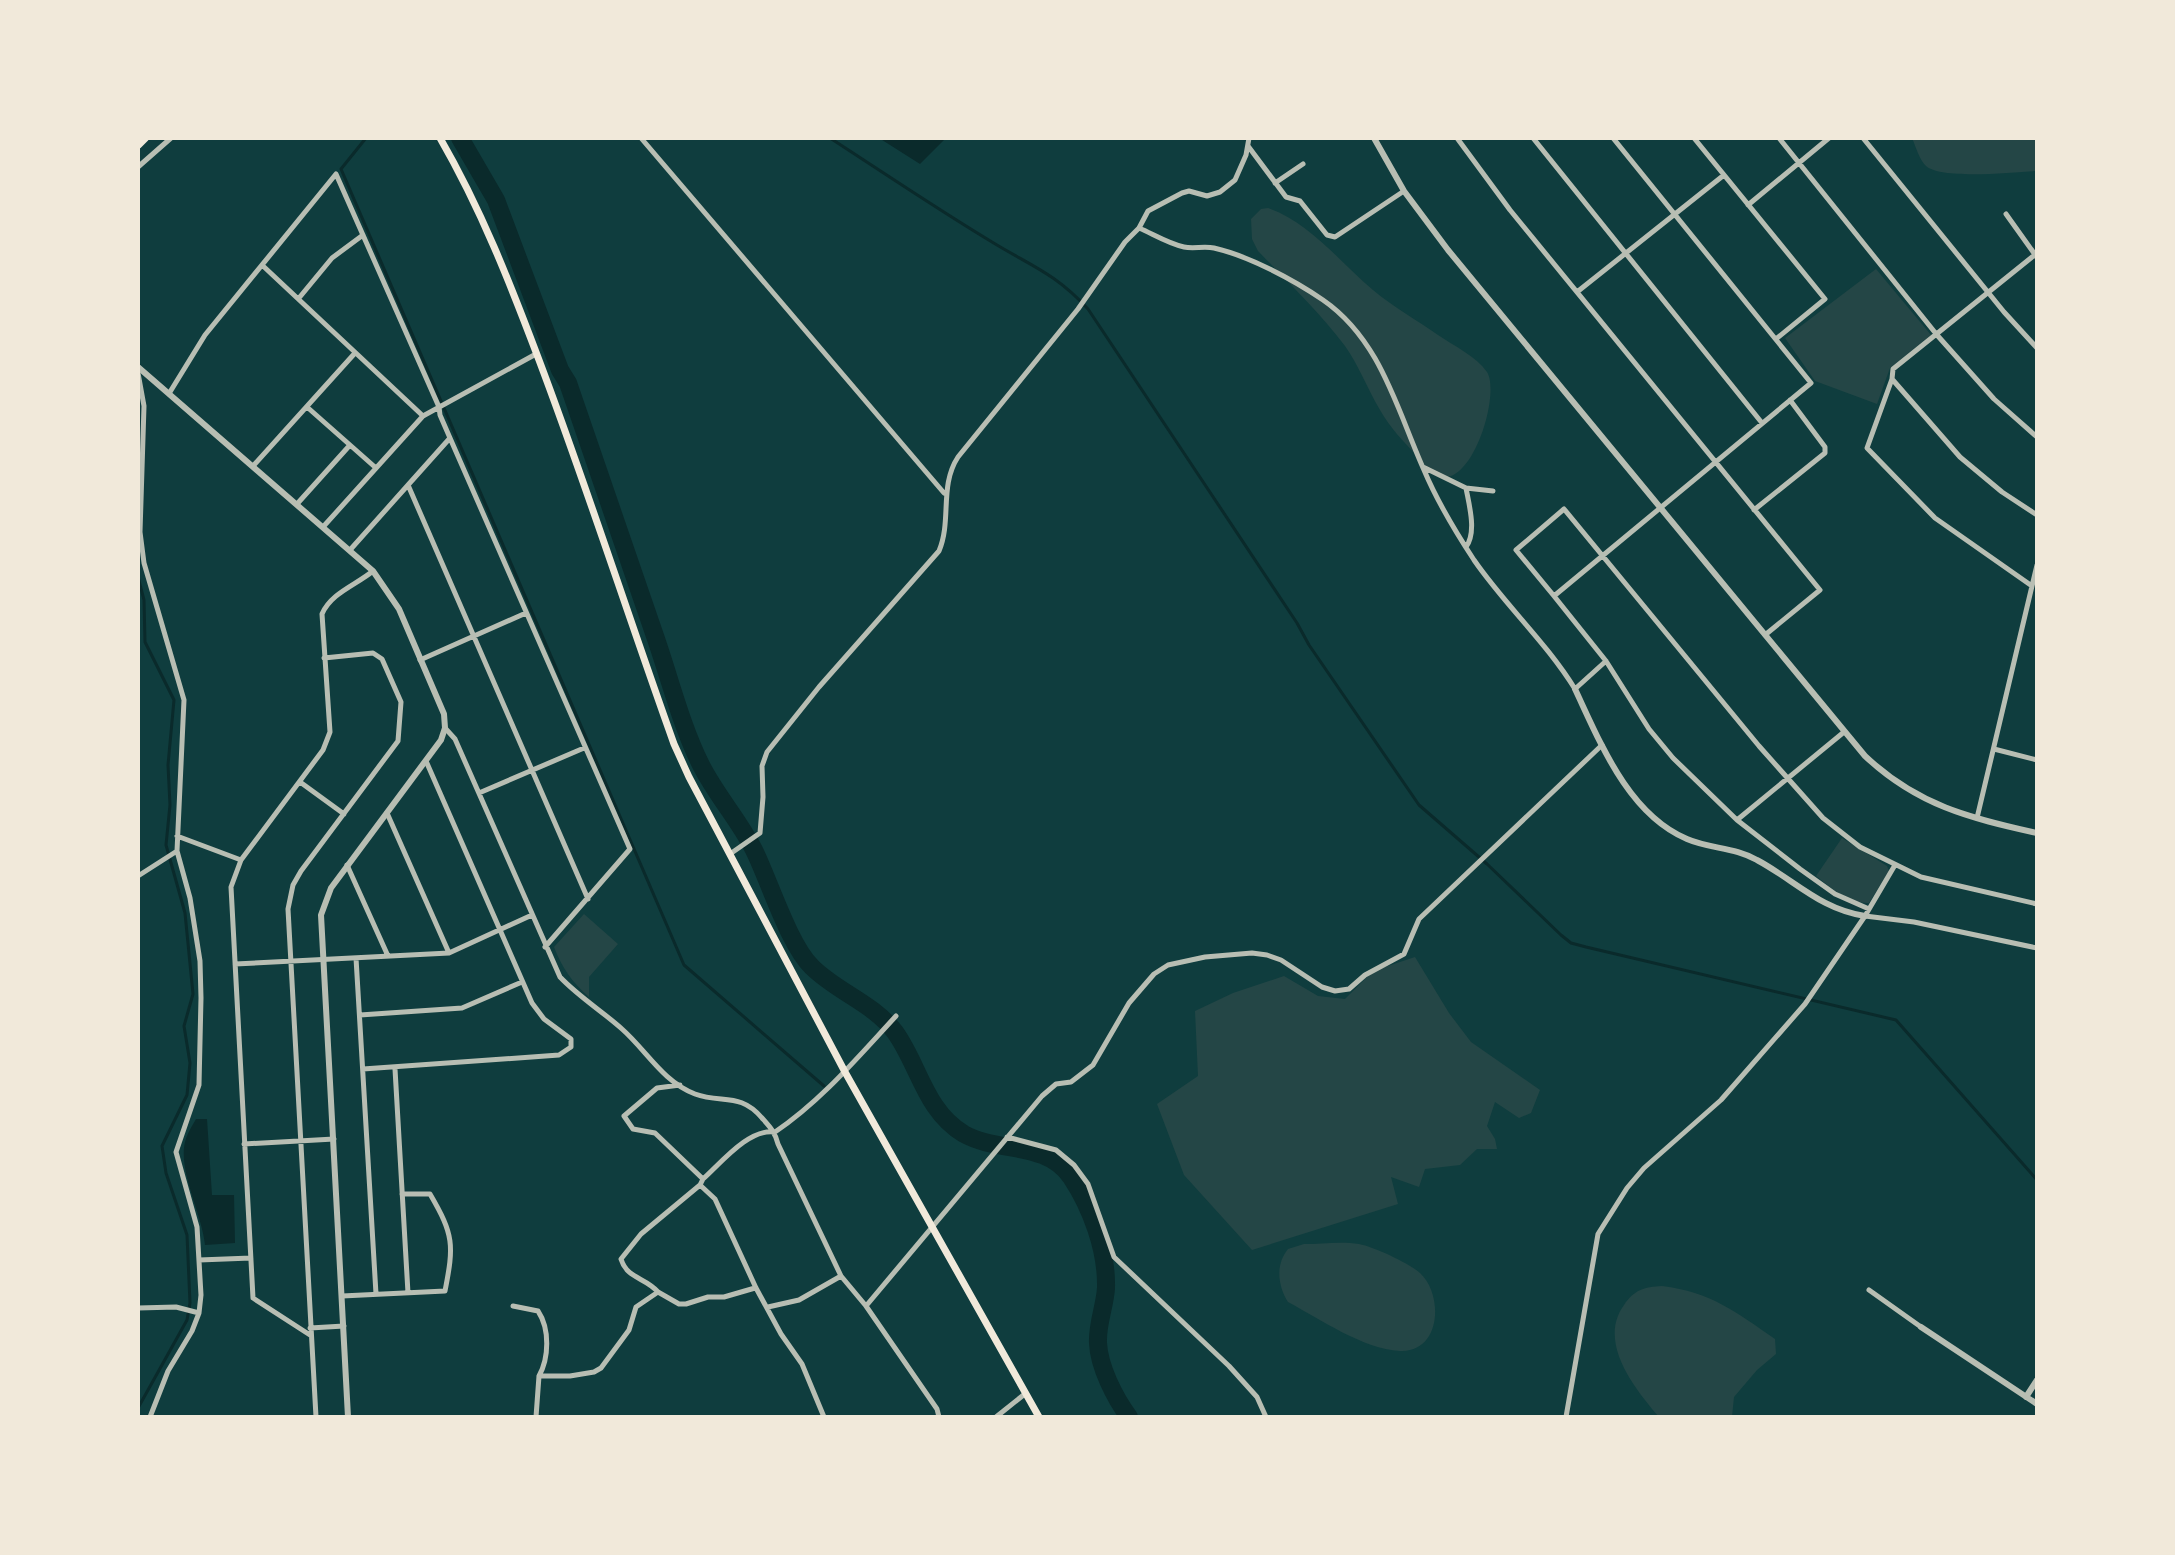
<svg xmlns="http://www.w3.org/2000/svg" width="2175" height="1555" font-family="'Libre Baskerville',serif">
	<rect width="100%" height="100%" fill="#0f3d3e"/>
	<path fill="#244646" d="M1912,138H2037V171C2014,172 1942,180 1926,166C1919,159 1916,147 1912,138Z
		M1268,208C1309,222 1341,263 1373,290C1393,307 1417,320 1438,335C1454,346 1476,356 1487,372C1501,394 1471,494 1435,475C1429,472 1423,462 1418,457C1404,442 1390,428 1380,410C1367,388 1359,366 1345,346C1319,312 1288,282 1258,251L1252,239L1251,219L1261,209Z
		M1876,269L1931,335L1890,368L1877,404L1815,381L1785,338Z
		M1842,838L1887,866L1889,871L1869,903C1849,904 1830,887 1816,876Z
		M584,914L618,944L589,977V997C572,982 562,968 554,947Z
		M1415,957L1449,1013L1471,1042L1540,1090L1531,1113L1519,1118L1495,1102L1487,1126L1495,1139L1497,1149H1477L1460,1165L1425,1169L1419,1187L1391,1177L1398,1204L1252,1250L1184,1175L1157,1104L1198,1076L1195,1011L1233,993L1284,976L1318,996L1345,999L1373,971Z
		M1304,1244C1321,1244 1342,1241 1359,1244C1374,1247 1409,1263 1420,1273C1444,1295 1441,1353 1400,1351C1363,1349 1320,1319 1288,1302C1278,1286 1275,1265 1288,1249Z
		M1662,1286C1711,1292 1736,1312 1775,1339L1776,1354L1757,1370L1734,1397L1732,1417H1659C1635,1389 1597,1342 1624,1305C1634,1290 1644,1287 1662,1286Z"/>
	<path fill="#0a2a2b" d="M879,138H946L920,164Z
		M196,1119H207L212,1195H234L235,1243L205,1245C202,1214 178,1171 185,1142C187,1134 192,1126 196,1119Z"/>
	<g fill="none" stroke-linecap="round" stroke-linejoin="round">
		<path stroke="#0a2a2b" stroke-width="3" d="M366,138L341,169L684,965L824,1086
			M830,138C884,173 937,209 992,242C1031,266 1055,273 1088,309L1297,623L1309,645L1419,805L1487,864L1561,935L1571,943L1586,947L1896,1020L2037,1180
			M138,577L144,600L145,642L174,700L168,765L170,805L166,845L185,913L193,994L184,1026L190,1063L187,1095L162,1146L166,1173L187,1235L190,1303L187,1320L138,1408"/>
		<path stroke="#0a2a2b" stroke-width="18" d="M460,138L496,200L560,370L568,383C597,467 626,552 655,636C670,679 681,725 701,765C716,795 739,820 754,850C769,880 789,945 812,967C837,992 873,1003 895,1032C919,1065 925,1111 964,1134C998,1153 1046,1141 1071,1177C1091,1207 1107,1250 1106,1288C1105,1306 1097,1324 1098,1343C1099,1367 1115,1398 1129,1417"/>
		<path stroke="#b8beb3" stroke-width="5" d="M641,138L944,493
			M1457,138L1510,210L1820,590L1765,635
			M1533,138L1762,423
			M1613,138L1811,383L1554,596L1606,661L1649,729L1673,758L1737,820L1800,869L1835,894L1869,909
			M1694,138L1825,299L1776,339
			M1779,138L1937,335L1994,399L2037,437
			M1863,138L2004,312L2037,348
			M1248,146L1286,197L1300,201L1327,235L1335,237L1404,191
			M138,167L171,138
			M1275,183L1303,164
			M1748,205L1829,138
			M2006,214L2036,256
			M1139,228C1153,234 1169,244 1184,247C1193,249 1204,246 1214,248C1249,256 1294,280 1323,300C1381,340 1397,410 1424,470C1437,501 1455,531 1474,560C1505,605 1546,642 1575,689L1606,661
			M2037,253L1893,369L1892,379L1960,457L2002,492L2037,515
			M262,265L423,416
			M1577,292L1724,175
			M299,298L332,258L363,235
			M138,373L144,406L140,532L144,563L184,700L177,851L190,898L200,961L201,998L199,1085L176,1152L197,1227L201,1295L199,1313L192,1331L168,1371L150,1417
			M1892,379L1867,448L1935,518L2032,586
			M170,392L205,335L336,174L439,407L440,415L450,438L630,849L545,947
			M307,407L376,468
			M450,438L408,485L588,899
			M253,466L355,353
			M1423,467L1466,488L1493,491
			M1466,488C1469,505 1477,532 1466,547
			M297,504L350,445
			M1754,510L1825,453V447L1790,400
			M323,527L423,416L536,354
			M350,550L408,485
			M1554,596L1516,550L1564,509L1759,746L1823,818L1860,847L1921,877L2037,904
			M420,660L526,613
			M445,728L455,739L560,977C579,997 602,1011 622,1029C646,1050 663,1082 695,1094C722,1104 740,1092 762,1118C770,1127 775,1132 778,1144L841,1276L866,1306L937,1409L939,1417
			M1994,749L2037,760
			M300,782L344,814
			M479,793L584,748
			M387,813L449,953
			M1977,818L2037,565
			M1737,820L1844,732
			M177,836L241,860
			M730,854L760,833L763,797L762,766L767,752L819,687L939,551C952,520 939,486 958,457L1078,309L1125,242L1139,228L1148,211L1182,193L1189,191L1207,196L1220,192L1235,180L1246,155L1249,138
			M347,865L388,956
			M138,876L177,851
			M1865,916L1914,922L2037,948
			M356,958L376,1294
			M235,964L449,953L532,915
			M360,1015L462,1008L522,982
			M363,1069L559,1055L571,1047V1039L544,1019L532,1003L426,761
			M395,1069L408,1293
			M680,1085L657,1088L624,1116L633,1129L655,1133L703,1179
			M1007,1137L1056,1150L1074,1165L1088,1184L1114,1257L1229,1366L1257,1397L1266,1417
			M244,1144L334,1139
			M700,1185L715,1199L756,1288L781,1334L802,1364L824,1417
			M199,1260L251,1258
			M1869,1290L1921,1327
			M658,1292L679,1304H686L708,1297H724L755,1288
			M342,1296L445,1291C454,1245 454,1235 430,1194H402
			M513,1306L538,1311C550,1329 549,1358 539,1376
			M866,1306L1042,1096L1056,1084L1071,1082L1093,1065L1129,1003L1154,974L1168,965L1205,957L1252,953L1267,955L1281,960L1322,987L1335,991L1349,989L1365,975L1404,954L1419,919L1602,745
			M768,1307L799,1300L841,1276
			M138,1308L176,1307L199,1313
			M310,1328L344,1326
			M310,1335L253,1298L231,887L241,860L323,750L330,732L322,614C331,593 356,585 373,571
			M316,1417L288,909L293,885L301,871L398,741L401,702L382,659L373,653L324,658
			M536,1417L539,1376H570L594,1372L601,1368L629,1330L636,1307L658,1292C645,1277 627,1279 621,1259L641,1234L700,1185L703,1179C721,1163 749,1128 775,1132C821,1101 858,1057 896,1016
			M996,1417L1026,1393
			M1566,1417L1598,1234L1627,1188L1644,1168L1721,1100L1805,1004L1865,916L1895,865"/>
		<path stroke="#b8beb3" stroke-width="6" d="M1374,138L1404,191L1448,250L1865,756C1917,805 1969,818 2037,833
			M138,367L373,571L399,609L444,714L445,728L441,740L331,888L321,915L348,1417
			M1575,689C1600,742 1628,814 1687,839C1710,849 1735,847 1757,860C1796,881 1820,909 1865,916
			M1921,1327L2037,1404
			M2026,1397L2037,1380"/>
		<path stroke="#f1e9da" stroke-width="7" d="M440,138C481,209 510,283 539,360C587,487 628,616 674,744L689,777L845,1072L1039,1417"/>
		<path stroke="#f1e9da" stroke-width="8" d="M138,145L145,138"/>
	</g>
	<rect width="2175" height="1555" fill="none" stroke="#f1e9da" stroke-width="280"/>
</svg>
